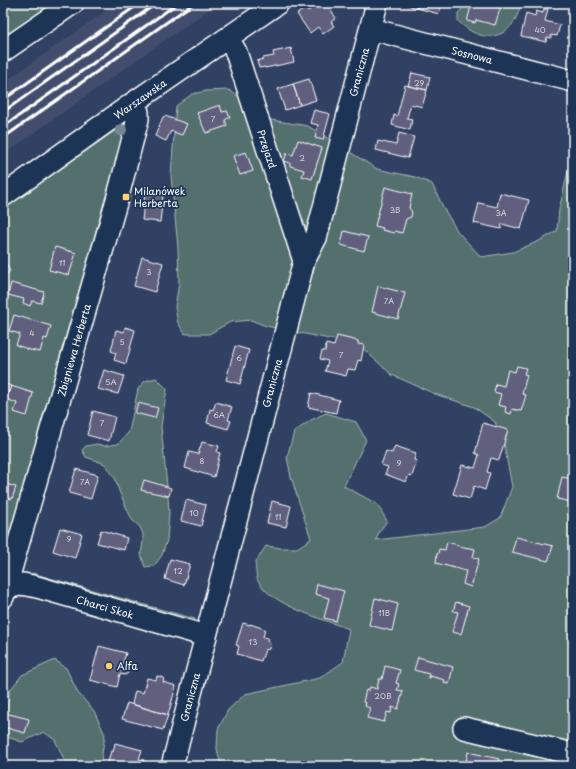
<svg xmlns="http://www.w3.org/2000/svg" width="576" height="769" font-family="'Playpen Sans',sans-serif">
	<rect width="100%" height="100%" fill="#314163"/>
	<filter id="ink" filterUnits="userSpaceOnUse"><feTurbulence type="fractalNoise" baseFrequency=".025" numOctaves="2"/><feDisplacementMap in="SourceGraphic" scale="8" xChannelSelector="R" yChannelSelector="G"/><feConvolveMatrix kernelMatrix="1 2 1 2 8 2 1 2 1" color-interpolation-filters="sRGB"/></filter>
	<g filter="url(#ink)">
		<path fill="#434e6e" d="M117,3H214L209,9L3,155V83Z"/>
		<path fill="#52706e" stroke="#a8b8b6" d="M3,3H70L3,48Z
			M465,3H521C514,39 484,47 458,21V13L464,7Z
			M229,90L271,120L308,126L377,169L415,177L432,184L444,209L458,232L481,257L513,252L539,241L557,231L559,210L569,167V152L573,149V766H221L217,749L218,729L228,710L245,694L320,678L343,662L349,629C325,620 271,605 258,581C256,577 256,569 255,563L266,546L281,548H297L311,539L291,477L287,457L294,432L311,420L326,413L356,422L366,440L344,486L377,504L387,521L379,532L376,540L485,527L500,518L512,487L504,444L495,422L474,407L435,394L392,375L359,345L266,326L251,320L230,322L209,334H185L178,323L175,307L179,283L178,248L171,176L176,106L192,94L206,91Z
			M116,130L123,136L3,556V209Z
			M156,378L167,389L161,426L168,496L169,514L167,540L162,555L154,566L145,567L141,554L143,542V534L140,527L132,520L119,491L115,478L105,464L86,457L82,450L86,446L97,444L105,446L118,444L129,432L138,389L145,381Z
			M32,573L195,619L194,625L29,581Z
			M55,660L66,668L78,693L94,711L105,735L100,766H67L55,740L44,732L22,742L7,737L5,719L10,690L22,675Z"/>
		<path fill="#605e7e" stroke="#fff" d="M319,3H326L336,18L331,22L334,26L323,34L318,27L310,33L297,14L306,8L308,11Z
			M402,3H418L417,8Z
			M418,3H442L439,14L417,8Z
			M472,3L479,4L480,3H490L501,6L495,25L476,20L475,23L467,21Z
			M544,9H548L545,21L560,25L557,36L551,35V38L547,37L546,42L521,36L526,13L535,16L536,11L543,13Z
			M291,48L294,62L265,68V67L259,68L257,61L263,59V58L274,56L273,52Z
			M412,73L430,77L427,90L408,86Z
			M309,79L316,100L300,105L293,84Z
			M293,84L300,105L285,110L278,89Z
			M405,85L427,90L422,107L411,104L407,118L412,119L410,130L392,125L394,115L397,116Z
			M220,105L222,112L227,111L230,117L225,120L227,126L206,133L197,113Z
			M314,110L330,114L323,140L315,138L318,125L310,123Z
			M165,116L187,124L182,135L171,131L166,141L155,136L163,117Z
			M399,133L414,137L408,158L376,150L378,141L396,145Z
			M298,140L322,148L312,179L302,176L304,170L290,166V163L284,161L287,153L293,155Z
			M246,152L253,171L240,175L233,156Z
			M385,187L412,194L409,208L412,212L411,217L406,219L402,233L395,231L394,233L382,230L383,228L375,226Z
			M500,193L529,200L521,229L502,224L501,229L474,223L479,203L497,207Z
			M145,194L163,196L160,222L142,220Z
			M344,231L368,237L364,251L341,245Z
			M55,247L76,253L69,275L49,270Z
			M142,257L163,263L155,292L134,286Z
			M3,258L10,271L3,277Z
			M11,283L44,292L41,303L32,301L30,306L23,303L24,299L8,295Z
			M378,286L405,293L398,319L372,312Z
			M14,315L51,326L47,339L44,338L40,352L26,349L25,348L16,345L20,334L9,331Z
			M125,327L135,330L126,364L114,360L116,353L111,351L116,330L124,332Z
			M337,336L358,341V344L364,345L361,361L358,360L355,370L348,369L346,376L325,371L328,361L320,359L322,351H325L326,344L334,346Z
			M235,346L249,350L240,384L226,380Z
			M517,366L526,368L524,374L527,375L522,394L526,395L521,411L512,409L511,414L505,412L506,407L498,405L501,394L494,392L496,384L504,386L508,370L515,372Z
			M104,370L124,376L118,394L98,389Z
			M3,383L11,386L6,399L3,398Z
			M11,386L33,393L27,416L14,412L17,403L6,399Z
			M311,393L339,400L336,413L308,407Z
			M216,402L232,407L228,420L231,421L228,429L207,423L210,409L213,410Z
			M138,403L158,408L155,418L135,413Z
			M93,411L115,417L109,441L87,435Z
			M483,423L508,430L499,460L491,458L487,472L490,473L485,490L474,486L470,499L453,494L462,465L475,468L479,455L475,453Z
			M202,442L219,446L217,452L220,453L214,477L185,468L189,452L198,454Z
			M395,446L416,453L414,460L417,461L412,476L409,475L406,482L385,474L388,467L381,465L386,451L392,453Z
			M76,469L98,475L91,499L69,493Z
			M562,477L573,479V502L557,499Z
			M144,480L171,488L169,496L141,490Z
			M3,483L16,487L12,499L3,497Z
			M186,500L206,505L201,526L181,521Z
			M272,501L291,506L286,527L267,523Z
			M60,528L82,534L75,558L53,551Z
			M101,530L127,538L124,550L97,543Z
			M516,537L553,546L548,561L512,552Z
			M447,542L458,545V546L475,549L473,557L479,559L471,587L463,584L466,571L436,563L437,554H438L439,549L445,550Z
			M170,559L190,564L184,585L165,579Z
			M317,584L344,591L336,621L324,618L329,598L315,594Z
			M375,598L398,604L392,631L369,625Z
			M456,602L469,606L461,634L452,632L458,612L453,611Z
			M243,623L250,625V624L265,629L263,637L268,638L267,640L270,644L269,649L265,650L261,661L237,654L239,646L236,645Z
			M99,646L126,653L122,666L128,667L129,669L128,673L125,675L120,674L117,687L90,680Z
			M418,657L453,667L449,684L444,683L445,680L430,676V678H429V674L414,670Z
			M385,666L400,670L396,683L399,684L397,690L403,691L398,709L392,707L391,713L387,712L384,722L367,718L370,708L365,706L366,703L363,702L366,690L369,691L370,687L377,689L379,679H382Z
			M157,676L164,678L163,682L176,686L168,715L132,704L135,691L143,693L147,678L156,680Z
			M127,703L168,715L163,730L122,719Z
			M5,713L29,719L25,733L3,727V719Z
			M115,743L142,750L139,759L144,760L142,766H107L111,751L113,752Z
			M468,752L499,759L497,766H465Z"/>
		<g fill="none" stroke-linecap="round" stroke-linejoin="round">
			<defs>
				<path id="minor" d="M371,29L573,81
					M228,38L236,52L304,261
					M3,51L73,3
					M3,196L133,103L278,3
					M3,589L23,584L37,587L206,636
					M3,597L118,196L138,119V112L133,103
					M464,728L573,754
					M172,766L304,261L316,238L377,3"/>
			</defs>
			<use href="#minor" stroke="#fff" stroke-width="24"/>
			<use href="#minor" stroke="#1d3557" stroke-width="21"/>
			<path stroke="#fff" stroke-width="3" d="M3,100L140,3
				M3,112L157,3
				M3,127L178,3
				M3,138L194,3"/>
		</g>
		<circle fill="#778695" cx="121" cy="130" r="6"/>
	</g>
	<g fill="#ffd166" stroke="#1d3557" stroke-width="1.5">
		<rect x="122" y="193" width="8" height="8" rx="2"/>
		<circle cx="109" cy="666" r="4"/>
	</g>
	<g text-anchor="middle" stroke-width="3.5" stroke-linejoin="round" paint-order="stroke">
		<g font-size="8" fill="#d7d7df">
			<text x="540" y="33">40</text>
			<text x="419" y="86">29</text>
			<text x="213" y="122">7</text>
			<text x="302" y="161">2</text>
			<text x="395" y="213">3B</text>
			<text x="501" y="216">3A</text>
			<text x="62" y="266">11</text>
			<text x="149" y="275">3</text>
			<text x="389" y="304">7A</text>
			<text x="32" y="336">4</text>
			<text x="122" y="345">5</text>
			<text x="341" y="358">7</text>
			<text x="239" y="361">6</text>
			<text x="111" y="385">5A</text>
			<text x="219" y="418">6A</text>
			<text x="102" y="426">7</text>
			<text x="202" y="464">8</text>
			<text x="399" y="466">9</text>
			<text x="85" y="485">7A</text>
			<text x="194" y="516">10</text>
			<text x="278" y="520">11</text>
			<text x="69" y="542">9</text>
			<text x="178" y="574">12</text>
			<text x="384" y="616">11B</text>
			<text x="253" y="645">13</text>
			<text x="383" y="699">20B</text>
		</g>
		<g font-size="10" fill="#fff" stroke="#1d3557">
			<text transform="translate(472 55) rotate(14)" y="4">Sosnowa</text>
			<text transform="translate(359 72) rotate(-75)" y="4">Graniczna</text>
			<text transform="translate(140 99) rotate(-35)" y="4">Warszawska</text>
			<text transform="translate(267 149) rotate(72)" y="4">Przejazd</text>
			<text transform="translate(74 350) rotate(-74)" y="4">Zbigniewa Herberta</text>
			<text transform="translate(272 383) rotate(-75)" y="4">Graniczna</text>
			<text transform="translate(105 607) rotate(16)" y="4">Charci Skok</text>
			<text transform="translate(190 697) rotate(-75)" y="4">Graniczna</text>
		</g>
		<g font-size="10" fill="#fff" stroke="#1d3557" text-anchor="start">
			<text x="134" y="195">Milanówek<tspan x="134" dy="12">Herberta</tspan></text>
			<text x="117" y="670">Alfa</text>
		</g>
	</g>
	<rect width="576" height="769" fill="none" stroke="#1d3557" stroke-width="16"/>
	<rect x="8" y="8" width="560" height="753" fill="none" stroke="#fff" stroke-width="1.5" filter="url(#ink)"/>
</svg>
